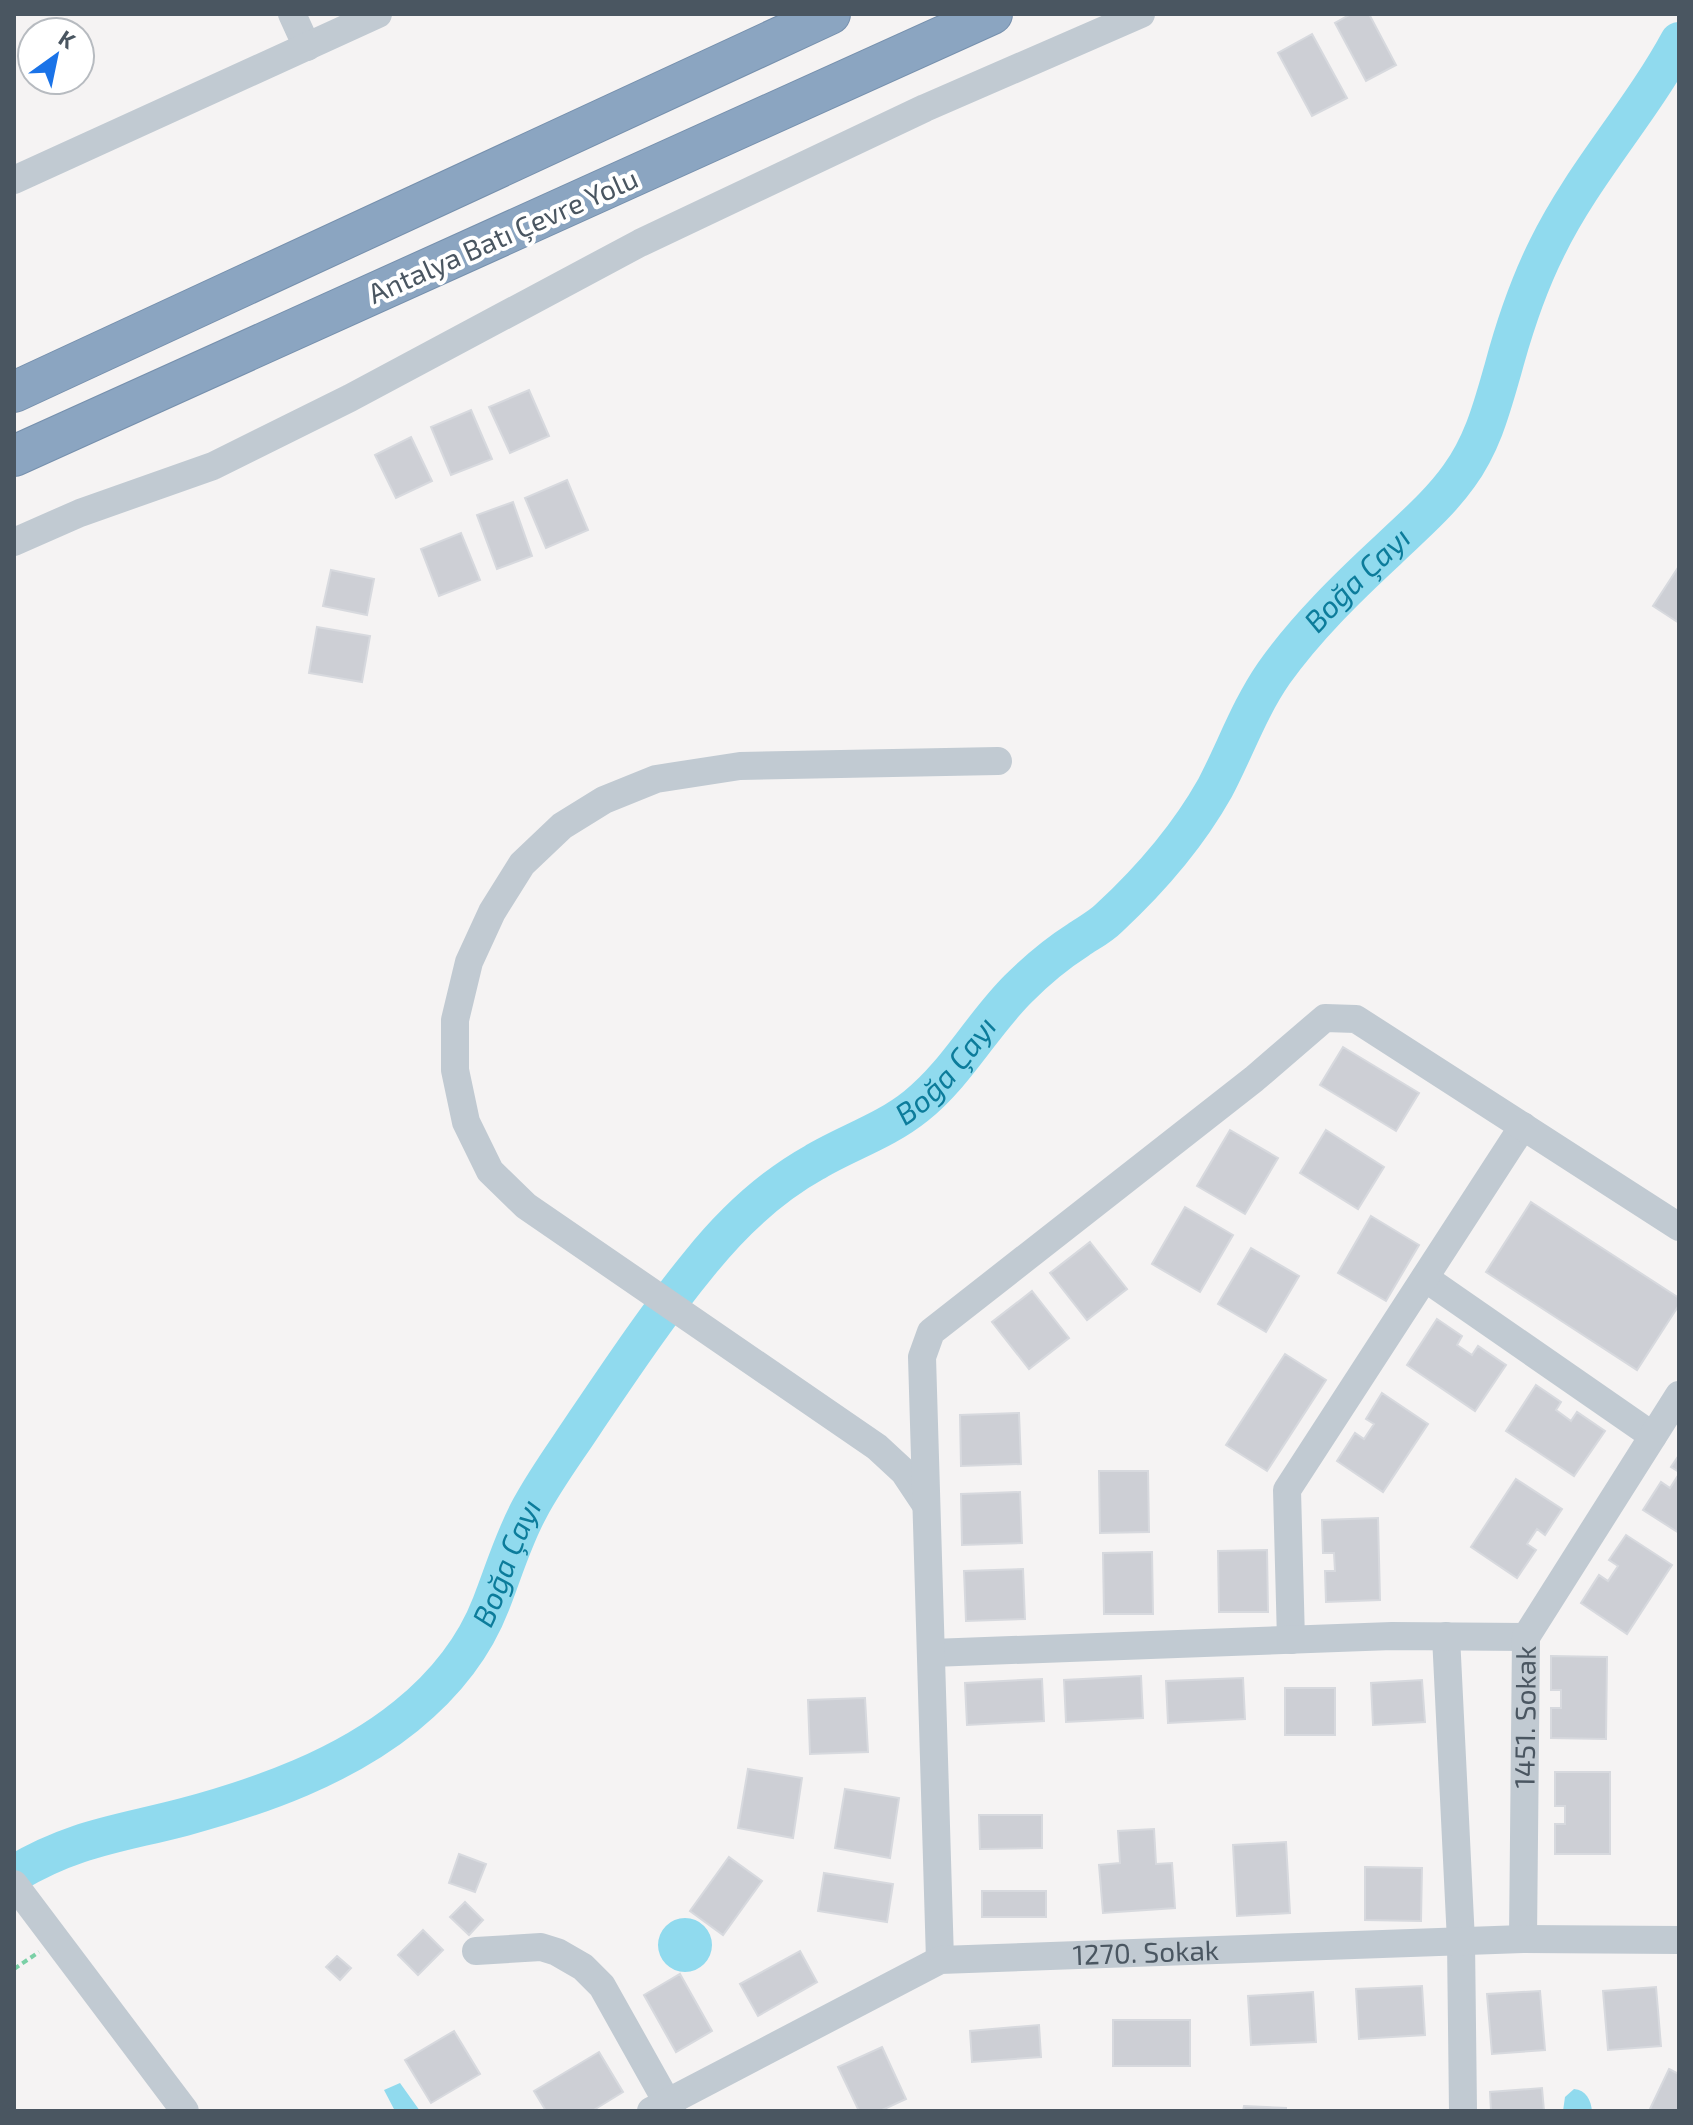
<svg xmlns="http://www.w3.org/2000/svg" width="1693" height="2125" font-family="'Exo 2',sans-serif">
	<rect width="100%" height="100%" fill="#f5f3f3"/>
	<path fill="#90daee" d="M658 1945a27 27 0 1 1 54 0a27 27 0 1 1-54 0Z
		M400,2083L420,2111H395L384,2090Z
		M1574,2089C1586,2090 1591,2100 1592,2111H1563L1565,2097Z"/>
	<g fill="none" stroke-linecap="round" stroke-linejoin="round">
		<path stroke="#90daee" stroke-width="38" id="s1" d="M14,1874C74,1838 119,1834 184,1817C262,1796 343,1767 406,1716C443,1686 474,1648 491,1604C504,1571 513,1539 530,1508C546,1478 567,1450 586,1421C622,1368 658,1314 699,1264C731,1224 770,1187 815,1162C849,1142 885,1131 916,1106C957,1073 981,1026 1018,989C1036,971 1056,954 1078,940C1088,933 1100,927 1109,918C1150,880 1188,836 1215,788C1235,750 1249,709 1274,673C1306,628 1347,588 1388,550C1413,526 1439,504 1459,476C1483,443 1492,407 1503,369C1514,328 1528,286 1547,248C1583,174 1640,113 1679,41"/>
	</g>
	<path fill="#cdcfd5" stroke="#d7d9de" stroke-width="2" d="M1351,14H1369L1396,65L1366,81L1335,23Z
		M1312,34L1347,98L1312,116L1278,53Z
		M529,390L549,436L510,453L489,407Z
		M471,410L492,459L451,475L431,427Z
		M411,437L432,481L396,498L375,455Z
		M567,480L588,530L546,548L525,498Z
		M513,502L532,556L497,569L477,515Z
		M461,533L480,580L439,596L421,549Z
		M1679,566V623L1653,606Z
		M331,570L374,579L367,615L323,606Z
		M317,627L370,636L362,682L309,673Z
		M1343,1047L1419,1093L1396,1131L1320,1085Z
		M1230,1130L1278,1158L1245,1214L1197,1186Z
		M1326,1130L1384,1167L1358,1209L1300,1173Z
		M1531,1202L1679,1298V1305L1637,1370L1486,1272Z
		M1185,1207L1233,1235L1200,1292L1152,1264Z
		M1371,1216L1419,1245L1386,1301L1338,1273Z
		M1090,1242L1127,1289L1087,1320L1050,1273Z
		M1251,1248L1299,1276L1266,1332L1218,1304Z
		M1032,1291L1069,1338L1029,1369L992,1322Z
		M1437,1319L1462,1336L1457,1345L1472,1355L1478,1346L1506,1365L1475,1411L1407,1365Z
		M1285,1354L1326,1380L1267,1471L1226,1445Z
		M1536,1385L1561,1402L1556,1410L1571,1421L1577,1412L1605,1431L1574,1476L1506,1431Z
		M1382,1393L1428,1424L1383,1492L1337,1461L1355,1433L1364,1439L1374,1424L1366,1419Z
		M1019,1413L1021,1464L961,1466L960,1415Z
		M1679,1455V1472L1671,1467Z
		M1099,1471H1148L1149,1532L1100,1533Z
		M1679,1474V1533L1643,1510L1661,1482L1670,1488Z
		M1516,1479L1562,1509L1545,1535L1537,1529L1527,1544L1536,1550L1517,1578L1471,1547Z
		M1020,1492L1022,1543L962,1545L961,1494Z
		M1378,1518L1380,1600L1326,1602L1325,1571H1335L1334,1553H1323L1322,1520Z
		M1626,1535L1672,1565L1627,1634L1581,1603L1599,1575L1608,1581L1618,1566L1609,1560Z
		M1267,1550L1268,1612H1219L1218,1551Z
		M1152,1552L1153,1614H1104L1103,1553Z
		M1023,1569L1025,1619L966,1621L964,1571Z
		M1551,1656L1607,1657L1606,1739L1551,1738V1708H1561V1690H1551Z
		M1141,1676L1143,1718L1066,1722L1064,1680Z
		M1243,1678L1245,1719L1168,1723L1166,1681Z
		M1042,1679L1044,1721L967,1725L965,1683Z
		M1422,1680L1425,1722L1373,1725L1371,1683Z
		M1285,1688H1335V1735H1285Z
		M865,1698L868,1752L810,1754L808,1700Z
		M748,1769L802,1778L793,1838L738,1828Z
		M1555,1772H1610V1854H1555V1824H1565V1806H1555Z
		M845,1789L899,1798L890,1858L835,1848Z
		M979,1815H1042V1848L980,1849Z
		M1154,1829L1156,1864L1172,1863L1175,1908L1103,1913L1099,1865L1120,1863L1118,1831Z
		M1286,1842L1290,1913L1237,1916L1233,1845Z
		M459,1854L486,1864L475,1892L449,1883Z
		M729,1857L762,1881L723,1935L690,1911Z
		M1365,1867L1422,1868L1421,1921L1365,1920Z
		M824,1873L893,1884L887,1922L818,1911Z
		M982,1891H1046V1917H982Z
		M465,1902L483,1920L469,1935L450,1917Z
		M423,1930L443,1950L418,1975L398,1955Z
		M800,1951L817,1982L758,2016L740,1984Z
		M337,1956L351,1968L340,1980L326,1967Z
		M680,1974L712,2031L676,2052L644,1995Z
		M1422,1986L1425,2035L1359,2039L1356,1989Z
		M1656,1987L1661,2046L1608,2050L1603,1991Z
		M1540,1991L1545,2050L1492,2054L1487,1994Z
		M1313,1992L1316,2042L1251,2045L1248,1996Z
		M1113,2020H1190V2066H1113Z
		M1039,2025L1041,2057L972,2062L970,2031Z
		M454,2031L480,2074L431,2103L405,2060Z
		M882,2047L906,2099L880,2111H859L838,2067Z
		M599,2052L623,2092L592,2111H546L534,2091Z
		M1669,2069L1679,2074V2111H1649Z
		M1542,2088L1544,2111H1491L1490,2092Z
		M1244,2106L1286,2108V2111H1243Z"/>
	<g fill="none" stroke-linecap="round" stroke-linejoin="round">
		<defs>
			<path id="highway" d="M14,392L830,14
				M14,456L992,14"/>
		</defs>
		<use href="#highway" stroke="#7690ad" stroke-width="42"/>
		<path stroke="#7ad0a6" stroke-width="4" stroke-dasharray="6 4" stroke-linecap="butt" d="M14,1969L39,1952"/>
		<g stroke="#c1cad2" stroke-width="28">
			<path d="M292,14L307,47"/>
			<path d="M14,180L378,14"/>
			<path d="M14,542L80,513L213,466L350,398L640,243L925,108L1141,14"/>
			<path d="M1425,1278L1653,1436"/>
			<path d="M926,1505L904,1472L877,1447L526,1206L490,1171L466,1122L455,1070V1020L469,962L492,912L522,864L562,826L604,800L656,779L740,766L998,761"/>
			<path d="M1446,1636L1461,1941L1463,2111"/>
			<path d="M1291,1640L1287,1490L1523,1126"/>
			<path d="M932,1653L1392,1636L1526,1637"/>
			<path d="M14,1884L185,2111"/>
			<path id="s2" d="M1523,1939L1526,1637L1679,1395"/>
			<path d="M476,1951L541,1947L557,1952L583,1967L602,1986L672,2111"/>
			<path d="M940,1960L922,1357L931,1332L1254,1079L1325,1018L1356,1019L1679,1227"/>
			<path id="s3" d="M651,2111L940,1960L1523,1939L1679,1940"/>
		</g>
		<use href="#highway" stroke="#8ba5c1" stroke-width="40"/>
	</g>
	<g text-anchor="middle" stroke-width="8" stroke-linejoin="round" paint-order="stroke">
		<g font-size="28" fill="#4a5661" stroke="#fff">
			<text transform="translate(503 236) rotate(-24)" y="10">Antalya Batı Çevre Yolu</text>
			<text dy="10" stroke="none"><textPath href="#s2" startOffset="222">1451. Sokak</textPath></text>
			<text dy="10" stroke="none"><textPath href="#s3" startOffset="532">1270. Sokak</textPath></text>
		</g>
		<g font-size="30" font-style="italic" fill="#0c7c9b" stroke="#fff">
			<text dy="10" stroke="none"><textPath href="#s1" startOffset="1934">Boğa Çayı</textPath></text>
			<text dy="10" stroke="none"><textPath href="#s1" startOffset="1286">Boğa Çayı</textPath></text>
			<text dy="10" stroke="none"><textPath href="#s1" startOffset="612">Boğa Çayı</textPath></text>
		</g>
	</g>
	<rect width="1693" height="2125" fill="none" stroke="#4a5661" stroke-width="32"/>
	<g transform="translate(56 56) rotate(33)"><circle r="38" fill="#ffffff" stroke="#b7bbc0" stroke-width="2"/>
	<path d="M0-6L14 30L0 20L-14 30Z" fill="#1a73e8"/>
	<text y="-12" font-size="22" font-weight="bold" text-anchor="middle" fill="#4a5661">K</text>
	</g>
</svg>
